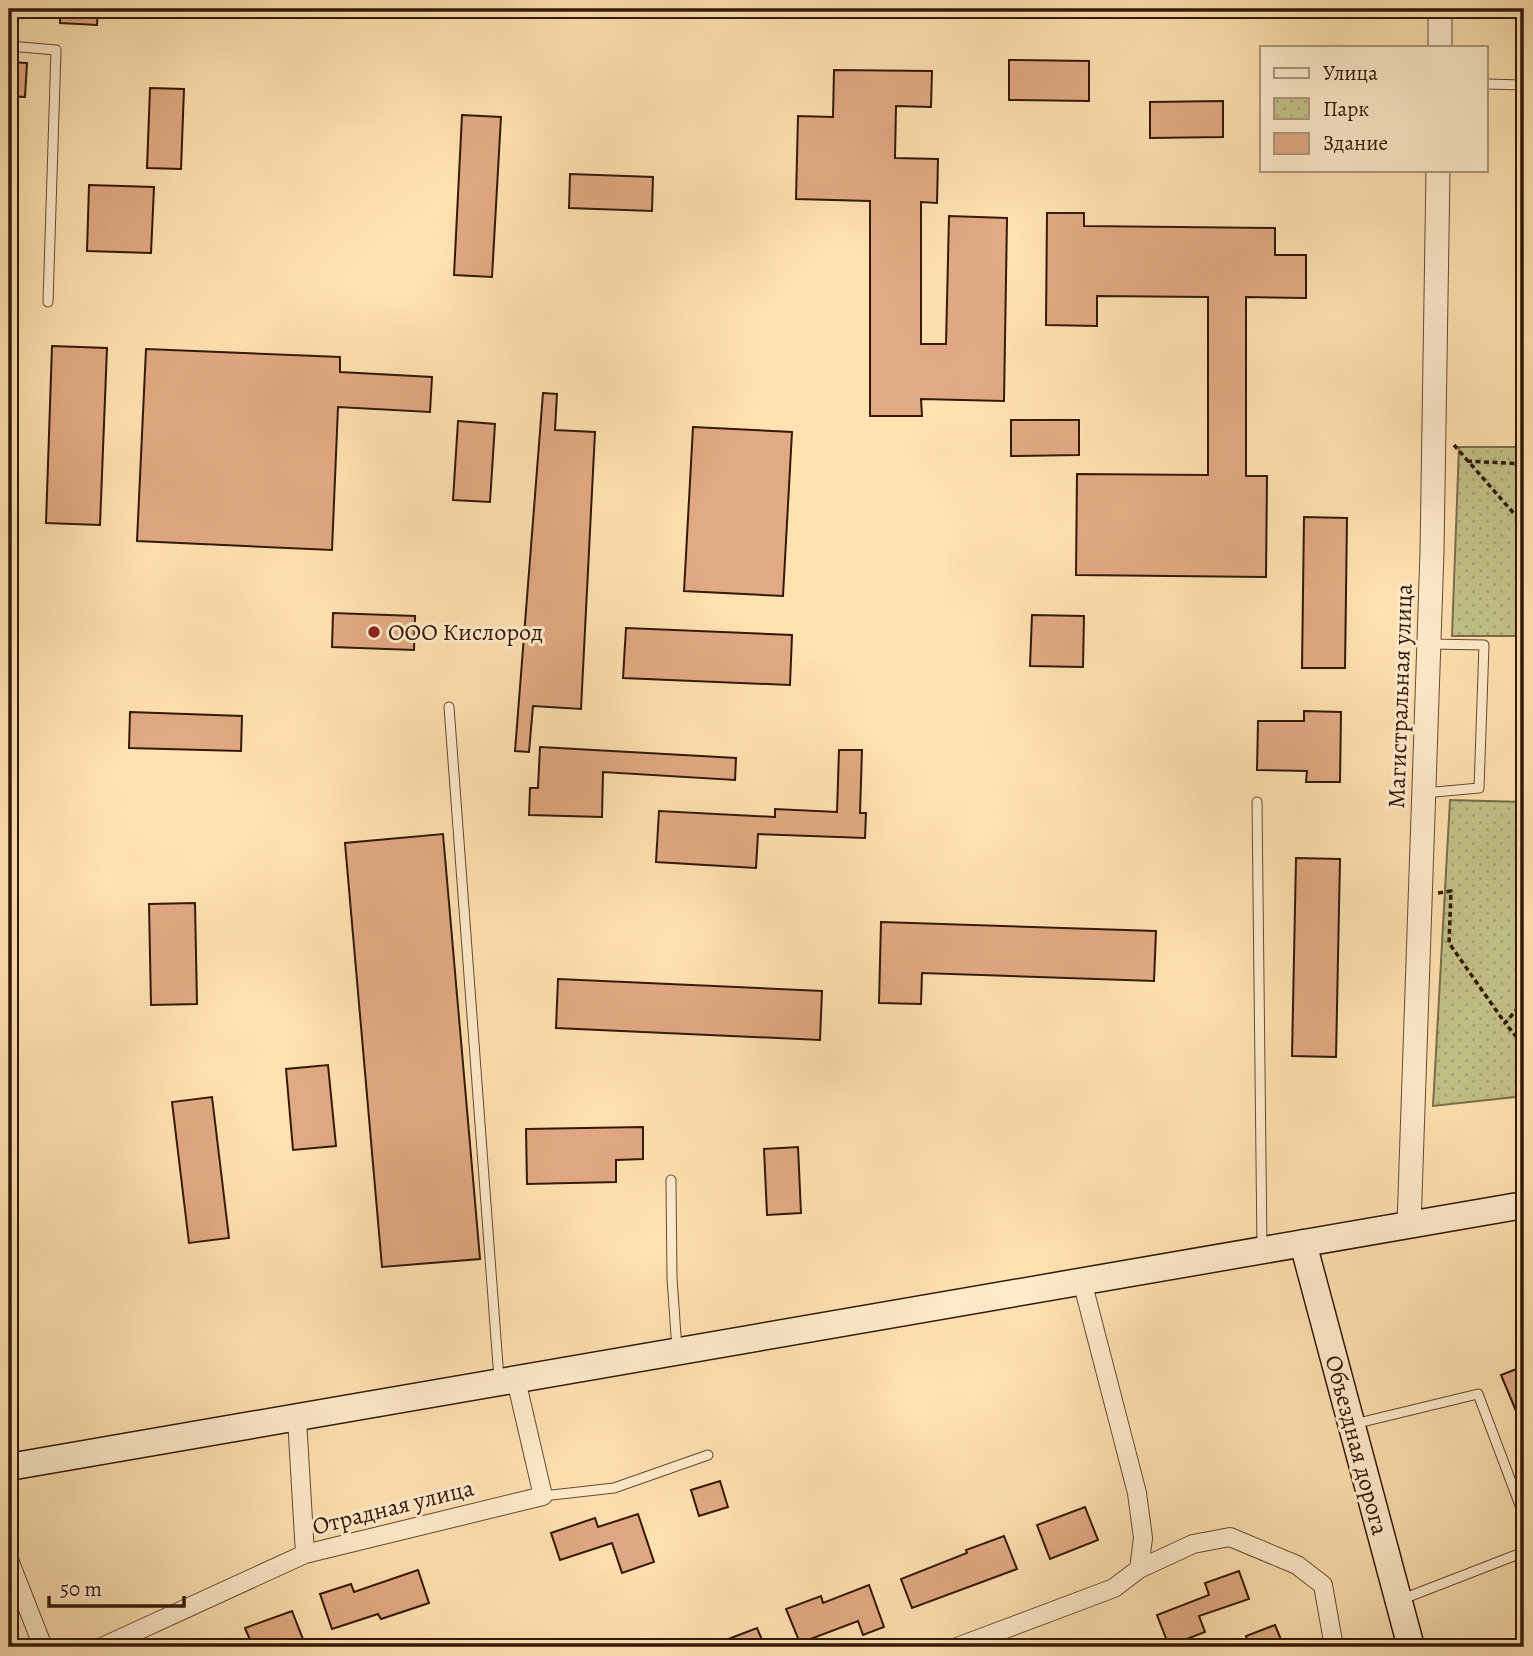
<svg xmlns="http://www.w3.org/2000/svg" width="1533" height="1656" font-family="Alegreya,serif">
	<defs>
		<pattern id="park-dots" width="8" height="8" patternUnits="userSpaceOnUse" patternTransform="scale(1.75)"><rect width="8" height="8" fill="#c3c28a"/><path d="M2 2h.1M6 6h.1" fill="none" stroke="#a8a676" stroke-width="1.8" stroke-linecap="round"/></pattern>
	</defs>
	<rect width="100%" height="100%" fill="#ffe2b2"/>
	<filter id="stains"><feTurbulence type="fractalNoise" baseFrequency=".00286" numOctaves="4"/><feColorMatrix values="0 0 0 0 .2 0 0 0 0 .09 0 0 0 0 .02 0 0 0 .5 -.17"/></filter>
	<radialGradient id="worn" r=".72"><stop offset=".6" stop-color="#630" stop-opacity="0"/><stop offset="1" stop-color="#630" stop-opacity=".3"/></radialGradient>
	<path fill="url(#park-dots)" stroke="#7a6e49" stroke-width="2" d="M1459,447H1524V636H1452Z
		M1450,800L1524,802V1096L1433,1106Z"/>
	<path fill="#e2aa84" stroke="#321908" stroke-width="2" d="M60,9H98L97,25L60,23Z
		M1009,60L1089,61V101L1009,100Z
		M9,62L27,63L25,97L9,96Z
		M834,70L932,71L931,107L896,106L895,158L938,159L937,203L921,202V344H946L949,216L1007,218L1004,401L921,399L922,416H870V201L796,199L798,116L833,117Z
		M150,88L184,89L181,169L147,168Z
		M1223,101V137L1150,138V102Z
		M462,115L501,117L492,277L454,275Z
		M570,174L653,177L652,211L569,208Z
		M89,185L154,187L151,253L87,251Z
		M1047,213H1084V226L1275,228V255H1306V298L1246,297V476H1267L1266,577L1076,575L1077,474L1208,475V297L1097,296V326L1046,325Z
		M52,346L107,348L100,525L46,523Z
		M146,349L340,357V372L432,377L430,412L338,407L332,550L137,541Z
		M543,393L557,394L555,430L595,432L581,709L533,706L529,752L515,751Z
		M1011,420H1079V455L1011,456Z
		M458,421L495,424L490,502L453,500Z
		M693,427L792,432L783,596L684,591Z
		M1304,517L1347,518L1345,668H1302Z
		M333,613L415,616L414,650L332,647Z
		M1032,615L1084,616L1083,667L1030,666Z
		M626,628L792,635L790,685L623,678Z
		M1304,711L1341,712L1340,782H1306L1307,771L1257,770L1258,721H1304Z
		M130,712L242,716L241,751L129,748Z
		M540,747L736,758L735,780L603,772L602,817L529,815L530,788H538Z
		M839,750H862L860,813H866L865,838L758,834L756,868L656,862L659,811L775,817V809L837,812Z
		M443,834L480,1259L382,1267L345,843Z
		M1296,858L1340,859L1336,1057L1292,1056Z
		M195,903L197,1004L151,1005L149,904Z
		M881,922L1156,931L1154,981L922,973L921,1004L879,1003Z
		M558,979L822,991L820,1040L556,1028Z
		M328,1065L336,1146L293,1150L286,1069Z
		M212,1097L229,1238L189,1243L172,1102Z
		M643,1127V1159L616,1160V1182L527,1184L526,1129Z
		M798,1147L801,1213L767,1215L764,1149Z
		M1524,1366V1430L1501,1375Z
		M720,1481L728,1507L699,1516L691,1490Z
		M1085,1507L1098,1540L1050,1559L1037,1525Z
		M638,1514L654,1562L622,1573L612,1543L560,1560L551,1533L595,1518L598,1527Z
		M1004,1536L1017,1569L912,1608L901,1579L967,1553L966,1550Z
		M418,1570L429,1603L381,1619L378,1614L332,1629L320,1594L351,1584L354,1592Z
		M1239,1571L1249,1599L1199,1616L1205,1632L1169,1646L1157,1615L1209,1595L1205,1583Z
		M869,1585L884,1627L863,1635L858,1621L800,1643L786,1609L821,1596L823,1603Z
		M292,1611L306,1647H253L245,1628Z
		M1275,1625L1284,1647H1250L1246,1636Z
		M757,1628L765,1647H710V1646Z"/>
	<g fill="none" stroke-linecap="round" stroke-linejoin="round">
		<defs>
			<path id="service" d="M9,46L56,50L48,302
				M1486,84L1524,85
				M449,707L499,1379
				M1424,793L1479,788L1484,645L1430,644
				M1257,802L1262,1248
				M671,1180L672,1278L677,1350
				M1354,1424L1478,1394L1524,1516
				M543,1496L614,1488L708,1455
				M1400,1600L1524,1552"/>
			<path id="minor" d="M297,1419L305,1554
				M9,1560L43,1647
				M1139,1569L1193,1544L1230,1537L1297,1565L1323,1585L1334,1647
				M102,1647L305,1554L543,1496L516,1380
				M957,1647L1114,1588L1139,1569L1143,1538L1137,1493L1082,1281"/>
			<path id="tertiary" d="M1440,47V9
				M1409,1225L1432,552L1438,170"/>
			<path id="secondary" d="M1303,1243L1411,1647
				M9,1467L1524,1205"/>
		</defs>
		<use href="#service" stroke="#654b32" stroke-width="11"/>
		<use href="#minor" stroke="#654b32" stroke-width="20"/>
		<use href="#tertiary" stroke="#654b32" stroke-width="25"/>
		<use href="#secondary" stroke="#321908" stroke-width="29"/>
		<path stroke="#321908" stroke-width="3.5" stroke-dasharray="5 3.5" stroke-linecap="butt" d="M1454,445L1524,525
			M1467,461L1524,464
			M1438,893L1451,891L1449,943L1505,1023
			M1524,1001L1505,1023L1524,1046"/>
		<use href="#service" stroke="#ffeccd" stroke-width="9"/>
		<use href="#minor" stroke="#ffeccd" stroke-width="18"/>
		<use href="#tertiary" stroke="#ffeccd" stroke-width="23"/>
		<use href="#secondary" stroke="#ffeccd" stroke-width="26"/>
	</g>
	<circle fill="#8f2418" stroke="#ffeccd" stroke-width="2.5" cx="374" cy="632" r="7"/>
	<g text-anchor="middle" stroke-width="6" stroke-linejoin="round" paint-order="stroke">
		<g font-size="24" fill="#321908" stroke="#ffeccd" text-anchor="start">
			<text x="388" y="640">ООО Кислород</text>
		</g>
		<g font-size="24" fill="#321908" stroke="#ffeccd">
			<text transform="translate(1400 696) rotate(-88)" y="8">Магистральная улица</text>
			<text transform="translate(1357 1445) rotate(75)" y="8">Объездная дорога</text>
			<text transform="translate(393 1507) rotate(-14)" y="8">Отрадная улица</text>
		</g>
	</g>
	<rect width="1533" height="1656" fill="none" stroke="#ffe2b2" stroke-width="35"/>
	<rect x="10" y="10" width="1512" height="1635" fill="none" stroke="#321908" stroke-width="3.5"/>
	<rect x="18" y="18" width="1498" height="1621" fill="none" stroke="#321908" stroke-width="2"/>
	<rect x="1260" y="46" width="228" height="126" fill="#ffeccd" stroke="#ad987e" stroke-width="2"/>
	<rect x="1274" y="68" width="35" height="10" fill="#ffeccd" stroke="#ad987e" stroke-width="2"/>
	<text x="1323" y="80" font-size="21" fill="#321908">Улица</text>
	<rect x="1274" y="98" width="35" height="21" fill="url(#park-dots)" stroke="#ad987e" stroke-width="2"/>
	<text x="1323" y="116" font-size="21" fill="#321908">Парк</text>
	<rect x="1274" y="133" width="35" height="21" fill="#e2aa84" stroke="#ad987e" stroke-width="2"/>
	<text x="1323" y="150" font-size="21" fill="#321908">Здание</text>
	<path d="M49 1596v10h135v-10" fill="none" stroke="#321908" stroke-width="3.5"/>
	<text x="60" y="1596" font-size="21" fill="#321908" stroke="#ffeccd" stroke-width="5" paint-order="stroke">50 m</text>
	<rect width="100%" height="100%" filter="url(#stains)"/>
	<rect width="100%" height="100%" fill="url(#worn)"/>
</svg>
